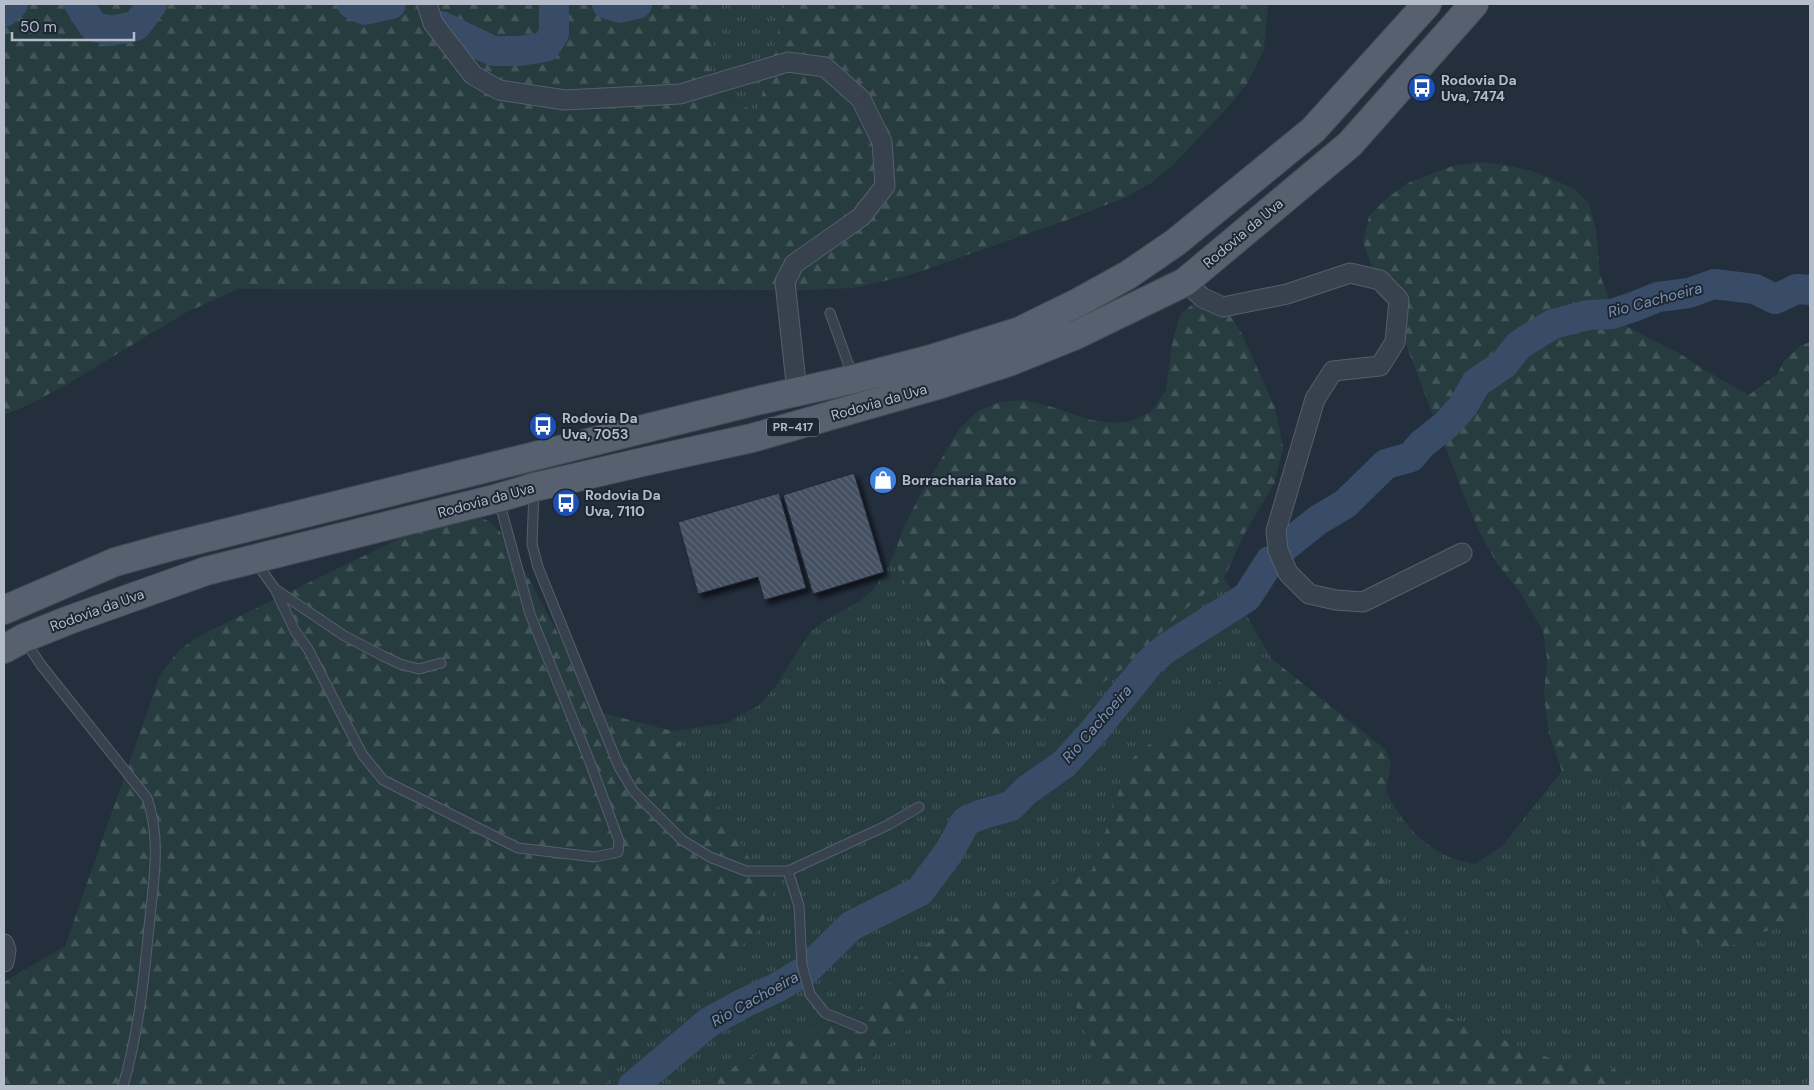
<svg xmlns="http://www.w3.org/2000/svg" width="1814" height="1090" font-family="'DM Sans',sans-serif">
	<defs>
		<pattern id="grass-tufts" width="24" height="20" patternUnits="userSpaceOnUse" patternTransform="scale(1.25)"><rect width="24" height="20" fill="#263c3f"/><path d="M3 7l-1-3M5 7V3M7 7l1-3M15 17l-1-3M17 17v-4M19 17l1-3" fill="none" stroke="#435659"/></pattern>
		<pattern id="forest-firs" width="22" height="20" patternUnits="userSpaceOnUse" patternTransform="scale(1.25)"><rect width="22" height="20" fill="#263c3f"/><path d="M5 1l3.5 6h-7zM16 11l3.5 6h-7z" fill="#435659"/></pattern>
		<pattern id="building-back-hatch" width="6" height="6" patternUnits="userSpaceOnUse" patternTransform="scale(1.25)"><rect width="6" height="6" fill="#455162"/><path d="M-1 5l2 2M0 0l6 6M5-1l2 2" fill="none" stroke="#5d6877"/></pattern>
		<filter id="shadow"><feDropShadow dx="4.5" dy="4.5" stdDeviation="2.5" flood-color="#0009"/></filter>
	</defs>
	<rect width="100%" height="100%" fill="#242f3e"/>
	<path fill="url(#grass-tufts)" d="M716,4H785L757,114L713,86L710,66L717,18Z
		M892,559L914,596L931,658L1182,612L1224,578L1272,659L1253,656L1216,685L1181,723L1138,752L1124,769L1115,804L1092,870L1019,894L999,898L898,975L868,1003L843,1018L741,1062L705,1086H609L607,1079L684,996L730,957L770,881L748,856L673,731L726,723L761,704L775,687L810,632L826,620L859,602L874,589Z
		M1562,771L1610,779L1639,839L1670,911L1729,946L1810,914V1086H1633L1613,1069L1590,1063L1567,1065L1449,1018L1369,849L1380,795L1386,791C1405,829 1431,857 1475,864L1502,846Z
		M966,975H1065L1093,1053L1101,1086H853L852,1073L910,1028L927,1009Z"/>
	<path fill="url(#forest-firs)" d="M4,4H716L717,18L710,66L712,86L757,114L785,4H1268L1264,50L1247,84L1228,107L1173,165L1151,183L1127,197L1067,220L910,275L854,288L803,290L238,289L185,313L66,385L28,405L4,415Z
		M1483,162L1510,166L1538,173L1575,189L1589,204L1596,229L1600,275L1618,322L1682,355L1701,368L1749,395L1778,373L1784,361L1800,346L1810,342V914L1729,946L1707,948L1684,934L1671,911L1639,839L1610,779L1562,771L1549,734L1544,695L1547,659L1543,630L1519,591L1497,563L1483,539L1468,506L1398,324L1376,280L1363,241L1369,216L1387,198L1408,183L1455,165Z
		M1196,301L1227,311L1242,334L1275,408L1283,447L1275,482L1245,533L1224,578L1182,612L1124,668L1107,680L1043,718L1016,730L990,736L970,730L953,710L931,658L914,596L892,559L904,527L920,495L959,429L978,411L1000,402L1025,400L1052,407L1091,420L1115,423L1131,421L1151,412L1166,390L1173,338L1181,314Z
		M475,514L492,523L509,542L587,688L603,713L673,731L748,856L770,881L774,900L760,929L730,957L684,996L607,1078L609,1086H4V982L65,946L160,675L179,650L203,634L407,535L446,518Z
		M1253,656L1272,659L1386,750L1391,765L1386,791L1380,795L1369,849L1449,1018L1567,1065L1590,1063L1614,1069L1633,1086H1101L1093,1053L1065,975H966L927,1009L910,1028L852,1073L853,1086H705L741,1062L843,1018L868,1003L898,975L939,931L965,912L999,898L1019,894L1092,870L1115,804L1124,769L1138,752L1181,723L1216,685Z"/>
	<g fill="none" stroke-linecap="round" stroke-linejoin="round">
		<path stroke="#394c67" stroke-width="30" d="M79,4L93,26L110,31L136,26L152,4
			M352,4L365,10L391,4
			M607,4L620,8L637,4
			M4,12L8,6L13,4
			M441,26L493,51H520L545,47L554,34V4
			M1283,548L1318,520L1345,504L1386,464L1411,457L1422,444L1446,425L1463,406L1476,383L1504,364L1519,345L1553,324L1588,315L1612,314L1633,307L1658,297L1689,293L1714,284L1755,289L1775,299L1797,289L1810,290
			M633,1086L709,1022L744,1003L776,988L805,971L851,926L920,891L949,852L966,821L980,815L1011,806L1027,790L1064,764L1095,730L1149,663L1165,649L1247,597L1270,561"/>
	</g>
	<path fill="url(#building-back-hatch)" stroke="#1f2835" filter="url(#shadow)" d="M854,473L884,572L813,594L783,495Z
		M779,493L806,588L764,600L758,577L698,594L678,522Z"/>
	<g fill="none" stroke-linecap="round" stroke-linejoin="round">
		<defs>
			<path id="lane" d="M830,313L853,377
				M534,490L532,544L538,567L619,767L634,792L682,840L710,857L746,871H788L799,906L802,965L810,994L825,1013L862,1028
				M255,561L275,589L295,631L308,649L362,754L383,780L518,848L595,857L618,852L619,841L590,762L530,614L499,501
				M275,589L343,635L383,656L400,664L419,669L441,663
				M25,641L41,665L147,798C162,839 153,885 149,927C144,980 138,1035 123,1086
				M788,871L888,825L919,807"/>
			<path id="street" d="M427,4L433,23L473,75L499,90L565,100L680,94L788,62L825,67L861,99L882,142L885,186L861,217L794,264L785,282L797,392
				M1185,282L1203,298L1223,307L1287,294L1350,273L1380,280L1399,300L1395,342L1380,366L1333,371L1315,399L1276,531L1278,550L1288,573L1309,594L1336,600L1363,602L1462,553
				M4,944L6,950L4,962"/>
			<path id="primary" d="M4,610L115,562L169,547L760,400L854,379L931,359L1020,331L1079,302L1128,275L1176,242L1313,130L1427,4
				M4,649L24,638L69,620L206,571L498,498L535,487L647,461L752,438L941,384L1009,362L1076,335L1185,282L1350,144L1474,4"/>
		</defs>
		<use href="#lane" stroke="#565f6c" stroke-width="11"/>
		<use href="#street" stroke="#565f6c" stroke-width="21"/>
		<use href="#primary" stroke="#414a57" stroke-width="30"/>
		<use href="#lane" stroke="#38414e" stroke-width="9"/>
		<use href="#street" stroke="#38414e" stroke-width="19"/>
		<use href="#primary" stroke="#56606e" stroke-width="28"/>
	</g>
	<defs>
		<symbol id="bus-disc" viewBox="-11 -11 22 22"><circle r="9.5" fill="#1a4fb4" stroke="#1d2633"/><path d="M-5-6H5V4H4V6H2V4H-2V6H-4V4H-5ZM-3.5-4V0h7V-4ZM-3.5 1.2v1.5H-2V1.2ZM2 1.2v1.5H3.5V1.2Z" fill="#fff"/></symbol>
		<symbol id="shop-disc" viewBox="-11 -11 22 22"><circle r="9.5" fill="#3f7fe0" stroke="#1d2633"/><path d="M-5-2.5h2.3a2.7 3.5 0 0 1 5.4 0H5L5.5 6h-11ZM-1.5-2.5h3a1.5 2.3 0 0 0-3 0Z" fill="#fff"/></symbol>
	</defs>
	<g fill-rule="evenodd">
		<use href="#bus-disc" x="1406" y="72" width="32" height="32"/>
		<use href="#bus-disc" x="527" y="410" width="32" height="32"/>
		<use href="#shop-disc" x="867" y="464" width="32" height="32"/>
		<use href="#bus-disc" x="550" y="487" width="32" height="32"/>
	</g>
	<g text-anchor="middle" stroke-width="4" stroke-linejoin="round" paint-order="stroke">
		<rect fill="#1d2633" stroke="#878f9c" stroke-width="1" x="767" y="417.5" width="52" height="19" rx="4"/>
		<g font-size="12" font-weight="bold" fill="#b4bcc9">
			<text x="793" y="431">PR-417</text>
		</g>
		<g font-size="14" font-weight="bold" fill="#b4bcc9" stroke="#1d2633" text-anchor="start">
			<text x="1441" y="85">Rodovia Da<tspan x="1441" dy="16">Uva, 7474</tspan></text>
			<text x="562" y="423">Rodovia Da<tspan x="562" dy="16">Uva, 7053</tspan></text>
			<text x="902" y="485">Borracharia Rato</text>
			<text x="585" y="500">Rodovia Da<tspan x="585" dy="16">Uva, 7110</tspan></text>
		</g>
		<g font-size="14" fill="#b4bcc9" stroke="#1d2633">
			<text transform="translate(1243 233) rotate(-40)" y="5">Rodovia da Uva</text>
			<text transform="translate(879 402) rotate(-16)" y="5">Rodovia da Uva</text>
			<text transform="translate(486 500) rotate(-15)" y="5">Rodovia da Uva</text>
			<text transform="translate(97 610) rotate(-20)" y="5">Rodovia da Uva</text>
		</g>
		<g font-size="15" font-style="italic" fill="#7c92b1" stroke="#1d2633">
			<text transform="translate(1655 300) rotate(-15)" y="5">Rio Cachoeira</text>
			<text transform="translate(1097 724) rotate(-49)" y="5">Rio Cachoeira</text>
			<text transform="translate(755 999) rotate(-29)" y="5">Rio Cachoeira</text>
		</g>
	</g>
	<rect width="1814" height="1090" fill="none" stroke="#b4bcc9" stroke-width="10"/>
	<path d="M12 32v8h122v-8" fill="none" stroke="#b4bcc9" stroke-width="2.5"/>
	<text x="20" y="32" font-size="15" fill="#b4bcc9" stroke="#1d2633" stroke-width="4" paint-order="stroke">50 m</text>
</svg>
